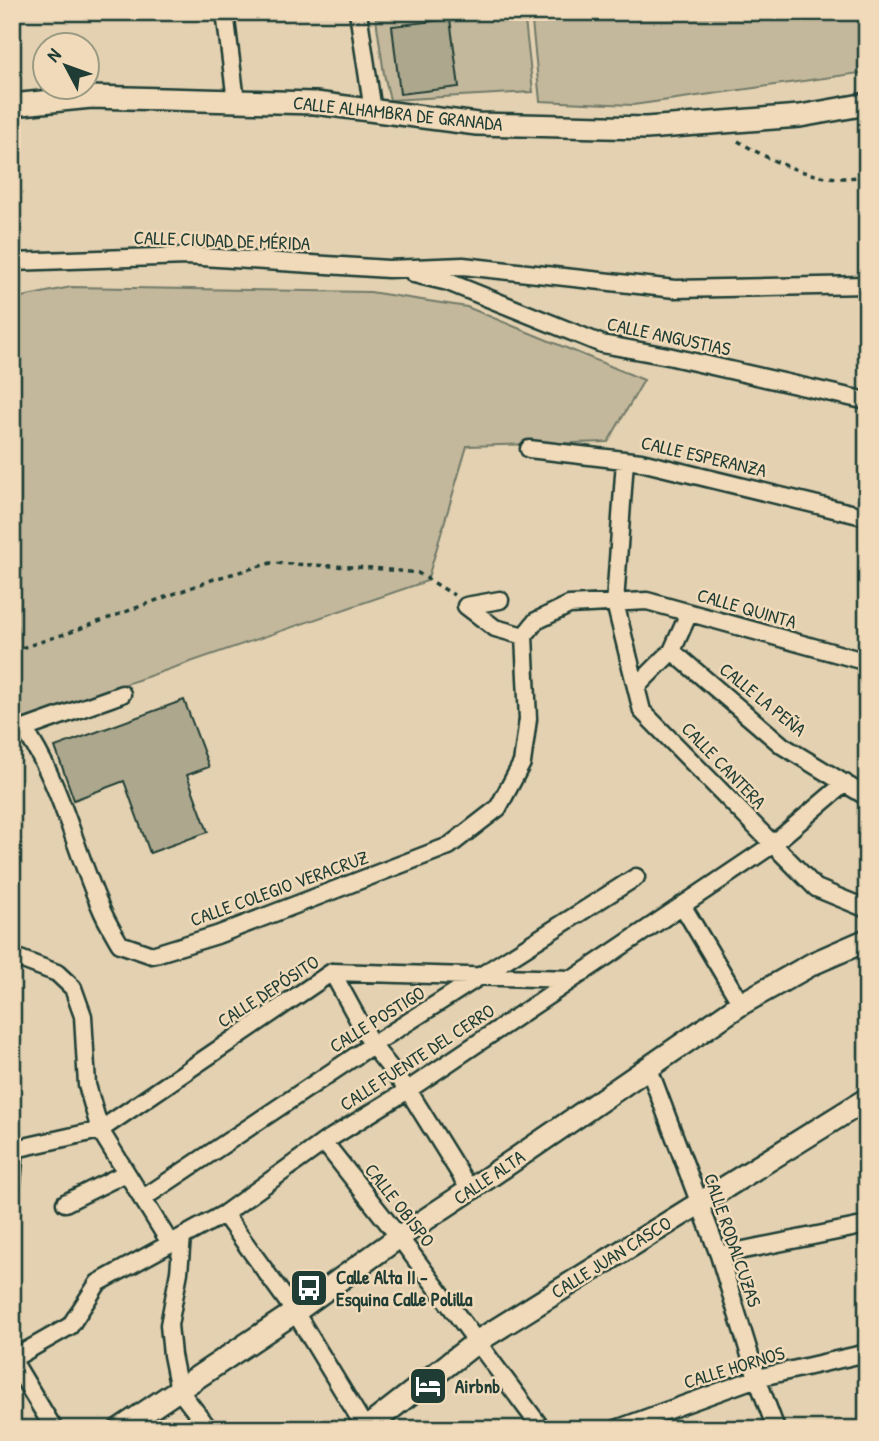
<svg xmlns="http://www.w3.org/2000/svg" width="879" height="1441" font-family="'Patrick Hand',sans-serif">
	<rect width="100%" height="100%" fill="#e3d1b1"/>
	<filter id="ink" filterUnits="userSpaceOnUse"><feTurbulence type="fractalNoise" baseFrequency=".0143" numOctaves="2"/><feDisplacementMap in="SourceGraphic" scale="14" xChannelSelector="R" yChannelSelector="G"/><feConvolveMatrix kernelMatrix="1 2 1 2 8 2 1 2 1" color-interpolation-filters="sRGB"/></filter>
	<g filter="url(#ink)">
		<path fill="#c3b89c" stroke="#717a68" stroke-width="2" d="M375,12H524L533,92L390,100L384,74Z
			M531,12H867V72L633,105L540,101Z
			M71,287L370,292L467,307L644,380L608,442L467,446L427,581L12,723V299Z"/>
		<path fill="#aca78d" stroke="#1f3d34" stroke-width="2" d="M450,19L459,87L400,94L392,26Z
			M184,700L209,767L187,775L208,832L150,853L124,781L74,800L55,747Z"/>
		<g fill="none" stroke-linecap="round" stroke-linejoin="round">
			<defs>
				<path id="street" d="M225,12L236,101
					M358,12L373,111
					M12,262L187,256L388,269L463,266L675,289L867,285
					M414,274L448,282L602,344L668,356L867,401
					M529,449L641,462L867,517
					M625,460L615,603L642,711L816,888L867,909
					M500,600L466,606L495,628L524,636
					M672,651L783,746L867,797
					M636,687L672,651L689,613
					M122,694L24,729C61,783 74,847 100,906C105,919 113,932 120,944L152,955L217,935L449,846L498,808L522,763L528,719L524,636L536,621L569,605L647,601L867,662
					M682,905L741,1004
					M12,956L57,973L73,988L83,1016L87,1085L100,1130L170,1243
					M332,972L372,1045L408,1090L470,1190
					M648,1066L719,1255L757,1378L776,1429
					M324,1142L399,1237L542,1429
					M15,1149L100,1130L332,972L572,979
					M12,1183L15,1149
					M142,1199L372,1045L636,877
					M65,1203L126,1173
					M224,1214L295,1312L366,1429
					M182,1237L179,1272L169,1325L172,1355L179,1390L209,1429
					M719,1255L867,1225
					M12,1359L70,1326L98,1283L224,1214L324,1142L408,1090L772,845L845,783
					M12,1359L54,1429
					M616,1429L757,1378L867,1353"/>
				<path id="secondary" d="M12,105L91,97L315,103L477,124L646,128L800,116L867,104
					M120,1429L295,1312L399,1237L470,1190L741,1004L814,963L867,940
					M365,1429L478,1341L867,1099"/>
			</defs>
			<use href="#street" stroke="#1f3d34" stroke-width="21"/>
			<use href="#secondary" stroke="#1f3d34" stroke-width="26"/>
			<path stroke="#1f3d34" stroke-width="3.5" stroke-dasharray="5 5" stroke-linecap="butt" d="M738,141C776,164 822,186 867,175
				M12,651L71,632L214,579L271,563L372,568L418,573L454,595"/>
			<use href="#street" stroke="#f0dab9" stroke-width="16"/>
			<use href="#secondary" stroke="#f0dab9" stroke-width="21"/>
		</g>
	</g>
	<defs>
		<symbol id="bus-square" viewBox="-11 -11 22 22"><rect x="-9" y="-9" width="18" height="18" rx="4" fill="#1f3d34" stroke="#f0dab9"/><path d="M-5-6H5V4H4V6H2V4H-2V6H-4V4H-5ZM-3.5-4V0h7V-4ZM-3.5 1.2v1.5H-2V1.2ZM2 1.2v1.5H3.5V1.2Z" fill="#fff"/></symbol>
		<symbol id="hotel-square" viewBox="-11 -11 22 22"><rect x="-9" y="-9" width="18" height="18" rx="4" fill="#1f3d34" stroke="#f0dab9"/><path d="M-6-4.5h1.5V1H6V5H4.5V3h-9V5H-6ZM-4 0a1.8 1.8 0 1 1 3.6 0ZM.5 0V-2.5h3Q6-2.5 6 0Z" fill="#fff"/></symbol>
	</defs>
	<g fill-rule="evenodd">
		<use href="#bus-square" x="287" y="1266" width="44" height="44"/>
		<use href="#hotel-square" x="406" y="1364" width="44" height="44"/>
	</g>
	<g text-anchor="middle" stroke-width="5" stroke-linejoin="round" paint-order="stroke">
		<g font-size="19" fill="#1f3d34" stroke="#f0dab9">
			<text transform="translate(398 113) rotate(6)" y="7">CALLE ALHAMBRA DE GRANADA</text>
			<text transform="translate(222 240) rotate(2)" y="7">CALLE CIUDAD DE MÉRIDA</text>
			<text transform="translate(669 336) rotate(12)" y="7">CALLE ANGUSTIAS</text>
			<text transform="translate(704 456) rotate(13)" y="7">CALLE ESPERANZA</text>
			<text transform="translate(747 608) rotate(16)" y="7">CALLE QUINTA</text>
			<text transform="translate(763 699) rotate(39)" y="7">CALLE LA PEÑA</text>
			<text transform="translate(724 765) rotate(46)" y="7">CALLE CANTERA</text>
			<text transform="translate(279 888) rotate(-20)" y="7">CALLE COLEGIO VERACRUZ</text>
			<text transform="translate(268 991) rotate(-33)" y="7">CALLE DEPÓSITO</text>
			<text transform="translate(377 1019) rotate(-32)" y="7">CALLE POSTIGO</text>
			<text transform="translate(417 1057) rotate(-33)" y="7">CALLE FUENTE DEL CERRO</text>
			<text transform="translate(489 1177) rotate(-34)" y="7">CALLE ALTA</text>
			<text transform="translate(400 1205) rotate(52)" y="7">CALLE OBISPO</text>
			<text transform="translate(733 1240) rotate(71)" y="7">CALLE RODALCUZAS</text>
			<text transform="translate(611 1257) rotate(-32)" y="7">CALLE JUAN CASCO</text>
			<text transform="translate(734 1367) rotate(-17)" y="7">CALLE HORNOS</text>
		</g>
		<g font-size="19" font-weight="bold" fill="#1f3d34" stroke="#f0dab9" text-anchor="start">
			<text x="336" y="1284">Calle Alta II -<tspan x="336" dy="22">Esquina Calle Polilla</tspan></text>
			<text x="455" y="1393">Airbnb</text>
		</g>
	</g>
	<rect width="879" height="1441" fill="none" stroke="#f0dab9" stroke-width="42"/>
	<rect x="21" y="21" width="837" height="1399" fill="none" stroke="#1f3d34" stroke-width="2.5" filter="url(#ink)"/>
	<g transform="translate(66 66) rotate(311)"><circle r="33" fill="#f0dab9" stroke="#9c9b84" stroke-width="2"/>
	<path d="M0-5L12 26L0 18L-12 26Z" fill="#1f3d34"/>
	<text y="-10" font-size="19" font-weight="bold" text-anchor="middle" fill="#1f3d34">N</text>
	</g>
</svg>
